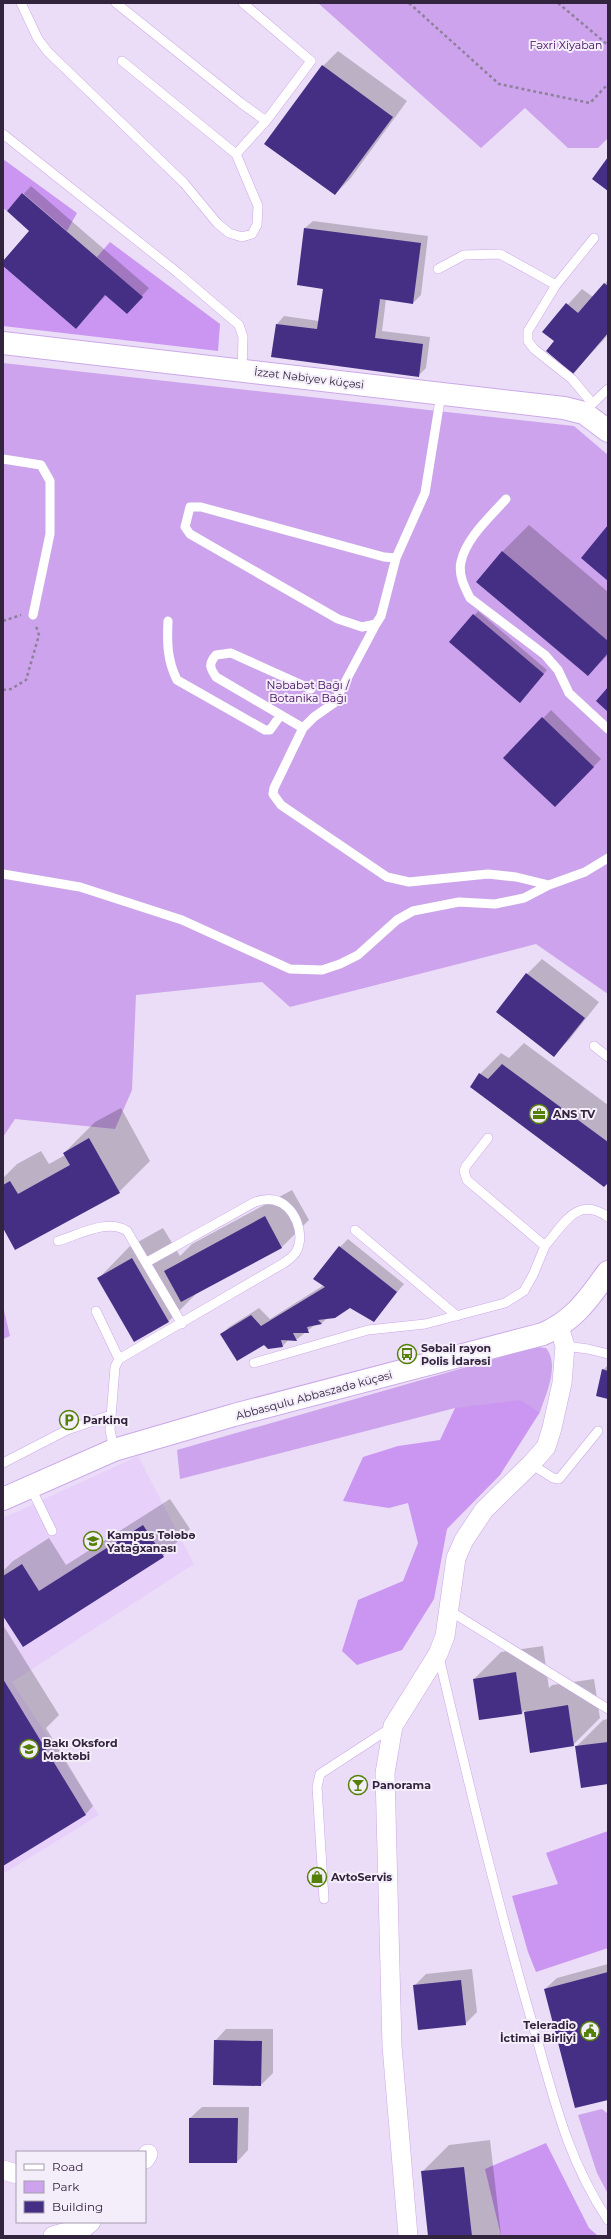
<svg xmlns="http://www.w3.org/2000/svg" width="611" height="2239" font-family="Montserrat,sans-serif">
	<rect width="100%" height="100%" fill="#ebddf7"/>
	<path fill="#e7d0fa" d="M138,1456L194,1564L12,1682L99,1815L3,1874V1518Z"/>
	<path fill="#cca3ec" d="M318,3H608V138L598,148H568L525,108L481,148Z
		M3,363L574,426L608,455V994L536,944L290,1007L262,982L136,995L132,1090L115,1129L15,1119L3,1137Z
		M3,1306L10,1336L3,1339Z
		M536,1347L546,1348C560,1365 546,1394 540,1412L531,1407L455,1408L180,1479L177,1450Z
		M602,2109L608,2114V2194L597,2173L578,2115Z"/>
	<path fill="#ca96f1" d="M3,159L77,213L67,231L23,193L7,211L3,208Z
		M110,242L220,324L218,351L3,326V266L76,329L105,295L127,314L142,297L97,257Z
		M520,1400L540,1412L500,1475L447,1529L434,1599L402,1650L357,1665L342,1651L358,1600L403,1581L418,1543L408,1503L389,1508L343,1501L363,1457L398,1446L440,1440L455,1408Z
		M608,1831V1948L536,1972L528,1952L512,1896L558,1884L546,1853Z
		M546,2143L589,2228L598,2236H501L485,2169Z"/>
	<path fill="#0003" d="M338,51L407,101L350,179L335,194L323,66Z
		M31,186L149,288L134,305L106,295L76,328L3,265L31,231L8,211Z
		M313,221L428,236L421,295L413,303L386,299L382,331L430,337L426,368L418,376L277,324L284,316L319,321L324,288L305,228Z
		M608,280V335L573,373L555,341L544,331L582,289L593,297Z
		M529,525L608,592V655L588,675L502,552Z
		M478,611L547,670L523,698L450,642Z
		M551,710L601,759L555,806L505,758Z
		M542,959L599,1002L569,1040L554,1055L498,1012L527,974Z
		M524,1043L608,1105V1182L480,1074L501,1053L509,1058Z
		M121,1108L150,1161L119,1192L3,1226V1178L17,1164L41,1151L49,1164L65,1155L64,1153L95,1122Z
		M292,1190L309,1220L282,1247L197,1293L169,1321L135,1340L99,1278L129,1247L163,1228L180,1256L192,1244Z
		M348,1239L404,1284L374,1320L350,1307L327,1318L322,1323L316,1324L296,1340L289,1339L283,1346L221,1335L229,1327L259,1308L270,1319L324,1285L340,1247Z
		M608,1365V1398L603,1370Z
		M170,1499L190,1529L163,1556L3,1614V1571L13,1561L49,1538L66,1565Z
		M3,1625L59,1715L46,1728L93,1806L86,1814L3,1865Z
		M543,1646L549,1688L552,1685L594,1679L600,1718L573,1745L531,1752L525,1710L522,1713L480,1719L474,1679L501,1652Z
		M608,1719V1783L576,1747L603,1720Z
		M608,1964V2099L545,1989L557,1978Z
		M472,1969L477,2012L465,2024L414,1986L426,1974Z
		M226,2029H273V2073L261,2085L214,2084L215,2041Z
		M202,2107H249L248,2150L237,2162L190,2118Z
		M490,2140L501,2235L429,2236L422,2172L449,2145Z"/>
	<path fill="#452f85" d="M322,65L393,117L335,195L264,144Z
		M608,157V191L592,179Z
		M22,193L143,297L127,314L105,295L76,329L3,266V261L29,231L7,211Z
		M304,228L421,243L413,304L380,299L375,338L423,344L419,377L271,357L276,324L317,329L323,289L297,285Z
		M604,283L608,286V333L573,374L546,351L554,341L542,332L566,303L578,313Z
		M608,525V581L581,558Z
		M502,551L608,641V653L588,676L476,582Z
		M473,614L544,674L520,703L449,642Z
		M608,687V712L596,701Z
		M542,717L594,767L555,807L503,758Z
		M526,973L585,1018L554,1057L496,1012Z
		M502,1064L608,1142V1183L604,1187L470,1087L479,1073L488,1079Z
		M89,1138L120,1193L15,1250L3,1228V1185L10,1181L18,1194L70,1165L63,1153Z
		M265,1216L282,1248L181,1302L164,1271Z
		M339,1246L397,1292L374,1322L350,1308L335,1318L318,1320L322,1324L307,1327L309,1333H293L297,1341L281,1340L283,1347L268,1349L264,1345L237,1361L220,1334L251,1315L261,1326L325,1287L313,1279Z
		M132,1258L169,1322L134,1342L97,1278Z
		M602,1369L608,1371V1399L596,1396Z
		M143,1525L164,1557L23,1647L3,1616V1576L22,1564L39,1591Z
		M516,1672L522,1714L479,1720L473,1679Z
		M3,1679L86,1815L3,1866Z
		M568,1705L574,1746L530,1753L524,1712Z
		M608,1742V1784L581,1788L575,1746Z
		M608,1972V2100L575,2108L544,1989Z
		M461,1980L466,2025L418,2030L413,1985Z
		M214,2040L262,2041L261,2086L213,2085Z
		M189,2118H238L237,2163H189Z
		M464,2167L472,2236H428L421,2171Z"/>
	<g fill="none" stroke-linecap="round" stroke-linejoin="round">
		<defs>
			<path id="lane" d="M21,3L38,39L48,52L184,183L217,223L229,233L242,237L252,234L257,225L258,206L236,154L122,61
				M116,3L241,103L266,121L311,61L243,3
				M3,134L178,273L239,325L243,337L242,371
				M236,154L266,121
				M438,269L464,255L500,254L556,285
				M592,403L572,379L534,349L528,341V331L556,285L594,238
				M589,407L608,389
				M3,459L41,465L50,481V534L33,615
				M506,499C490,517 466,538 461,562C458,575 465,588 470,598L545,655L558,670L569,693L608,729
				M396,558L384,557L201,507H190L185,527L190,534L338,619L362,627L376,624L381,616L396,558L425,493L441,394
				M168,621C167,642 167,660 177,680L265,730H270L280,716
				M376,624L334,703L314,717L303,728L274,788L273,794L281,805L387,877L409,882L488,874L516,877L549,885L585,872L608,858
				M303,728L216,677C210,668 208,664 216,655L231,653L311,689
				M3,874L80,887L182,920L290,969L322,970L340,964L358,955L397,920L413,911L459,902L495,904L524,898L549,885
				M594,1046L608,1057
				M488,1138L466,1166L464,1171L467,1180L545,1246C564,1224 577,1195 608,1217
				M355,1230L457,1316
				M58,1241C78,1235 108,1218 127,1231L182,1324
				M96,1311L119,1359
				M565,1346L588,1349L608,1354
				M254,1363L368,1330L425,1324L505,1303L524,1291L533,1275L545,1246
				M114,1450L110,1430L115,1367L119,1359L284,1263C288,1260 294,1256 296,1252C306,1234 295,1205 274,1200C268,1199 261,1200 255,1202L147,1262
				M3,1463L67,1430L111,1415
				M531,1464L553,1478L559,1479L598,1431
				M30,1486L52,1531
				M450,1611L608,1709
				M439,1657C468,1781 498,1906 534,2029C554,2098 567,2159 608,2220
				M324,1899L317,1787L320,1774L392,1727"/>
			<path id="street" d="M145,2159L148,2154
				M3,2170L17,2174
				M53,2236L85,2227L91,2222
				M408,2236L392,2046L385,1773L393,1726L438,1654L445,1636L456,1558L464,1540L484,1510L531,1464L546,1447L552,1428L562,1383L565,1346L559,1327"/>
			<path id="secondary" d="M3,343L564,408L584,413L608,431
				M3,1499L114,1450L234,1415L543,1334C575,1320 588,1299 608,1272"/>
		</defs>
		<use href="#lane" stroke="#cba8e7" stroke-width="10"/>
		<use href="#street" stroke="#cba8e7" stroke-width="20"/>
		<use href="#secondary" stroke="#cba8e7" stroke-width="24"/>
		<path stroke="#8e809a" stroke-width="2.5" stroke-dasharray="3 3" stroke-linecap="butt" d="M409,3L499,84L590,103L608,84
			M558,3L608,45
			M3,621L21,615
			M3,690L11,689L26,680L39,635L36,626"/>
		<use href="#lane" stroke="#fff" stroke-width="9"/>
		<use href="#street" stroke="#fff" stroke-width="19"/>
		<use href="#secondary" stroke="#fff" stroke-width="22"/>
	</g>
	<defs>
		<symbol id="office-ring" viewBox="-11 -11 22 22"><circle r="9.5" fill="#f4edfa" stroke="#548008" stroke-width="1.5"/><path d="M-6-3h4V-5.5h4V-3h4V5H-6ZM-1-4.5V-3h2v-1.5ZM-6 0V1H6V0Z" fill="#548008"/></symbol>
		<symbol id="bus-ring" viewBox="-11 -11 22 22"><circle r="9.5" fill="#f4edfa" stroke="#548008" stroke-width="1.5"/><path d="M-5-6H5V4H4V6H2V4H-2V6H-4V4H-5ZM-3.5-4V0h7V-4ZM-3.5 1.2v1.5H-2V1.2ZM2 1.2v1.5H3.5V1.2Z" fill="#548008"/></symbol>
		<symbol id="parking-ring" viewBox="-11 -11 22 22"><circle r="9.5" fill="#f4edfa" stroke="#548008" stroke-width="1.5"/><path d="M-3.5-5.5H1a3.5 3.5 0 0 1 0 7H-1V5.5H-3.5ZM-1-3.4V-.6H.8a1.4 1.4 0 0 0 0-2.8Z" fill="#548008"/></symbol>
		<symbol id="school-ring" viewBox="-11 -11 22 22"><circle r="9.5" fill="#f4edfa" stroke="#548008" stroke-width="1.5"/><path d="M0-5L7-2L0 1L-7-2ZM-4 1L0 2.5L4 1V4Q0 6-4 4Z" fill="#548008"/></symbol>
		<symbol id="bar-ring" viewBox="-11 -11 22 22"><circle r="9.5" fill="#f4edfa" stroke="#548008" stroke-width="1.5"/><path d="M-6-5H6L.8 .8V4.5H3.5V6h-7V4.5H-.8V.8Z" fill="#548008"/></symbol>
		<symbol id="shop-ring" viewBox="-11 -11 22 22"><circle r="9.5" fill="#f4edfa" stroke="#548008" stroke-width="1.5"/><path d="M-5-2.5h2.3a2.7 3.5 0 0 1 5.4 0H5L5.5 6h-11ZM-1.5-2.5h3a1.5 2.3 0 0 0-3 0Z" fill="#548008"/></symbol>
		<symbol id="civic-ring" viewBox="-11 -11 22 22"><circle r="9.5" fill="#f4edfa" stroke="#548008" stroke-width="1.5"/><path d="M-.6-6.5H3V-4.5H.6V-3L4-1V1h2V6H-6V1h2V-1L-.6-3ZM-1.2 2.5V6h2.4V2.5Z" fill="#548008"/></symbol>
	</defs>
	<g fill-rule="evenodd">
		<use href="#office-ring" x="528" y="1103" width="22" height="22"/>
		<use href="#bus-ring" x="396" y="1343" width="22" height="22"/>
		<use href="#parking-ring" x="58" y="1409" width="22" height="22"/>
		<use href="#school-ring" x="82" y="1530" width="22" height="22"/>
		<use href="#school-ring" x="18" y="1738" width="22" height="22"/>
		<use href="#bar-ring" x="347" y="1774" width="22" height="22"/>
		<use href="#shop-ring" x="306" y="1866" width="22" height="22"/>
		<use href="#civic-ring" x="579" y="2020" width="22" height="22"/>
	</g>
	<g text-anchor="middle" stroke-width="4" stroke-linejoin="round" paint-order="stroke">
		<g font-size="11" fill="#3f085b" stroke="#f4edfa">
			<text x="566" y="49">Fəxri Xiyaban</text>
			<text x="308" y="689">Nəbabət Bağı /<tspan x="308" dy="13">Botanika Bağı</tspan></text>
		</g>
		<g font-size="11" fill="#32243d" stroke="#f4edfa">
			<text transform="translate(309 378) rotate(7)" y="4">İzzət Nəbiyev küçəsi</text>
			<text transform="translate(314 1395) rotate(-15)" y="4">Abbasqulu Abbaszadə küçəsi</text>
		</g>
		<g font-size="11" font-weight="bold" fill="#32243d" stroke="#f4edfa" text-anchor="start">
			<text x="553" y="1118">ANS TV</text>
			<text x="421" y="1352">Səbail rayon<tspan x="421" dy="13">Polis İdarəsi</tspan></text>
			<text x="83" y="1424">Parkinq</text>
			<text x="107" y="1539">Kampus Tələbə<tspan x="107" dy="13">Yatağxanası</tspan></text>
			<text x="43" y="1747">Bakı Oksford<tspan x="43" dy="13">Məktəbi</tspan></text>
			<text x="372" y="1789">Panorama</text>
			<text x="331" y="1881">AvtoServis</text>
			<text x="576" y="2029" text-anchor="end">Teleradio<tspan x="576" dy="13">İctimai Birliyi</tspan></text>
		</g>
	</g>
	<rect width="611" height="2239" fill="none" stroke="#32243d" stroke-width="8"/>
	<rect x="16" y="2151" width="130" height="72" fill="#f4edfa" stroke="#a69dae"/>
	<rect x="24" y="2164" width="20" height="6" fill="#ffffff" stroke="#a69dae"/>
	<text x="52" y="2171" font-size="12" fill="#32243d">Road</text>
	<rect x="24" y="2181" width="20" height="12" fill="#cca3ec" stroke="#a69dae"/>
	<text x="52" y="2191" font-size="12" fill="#32243d">Park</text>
	<rect x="24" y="2201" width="20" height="12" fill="#452f85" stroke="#a69dae"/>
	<text x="52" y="2211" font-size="12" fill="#32243d">Building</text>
</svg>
